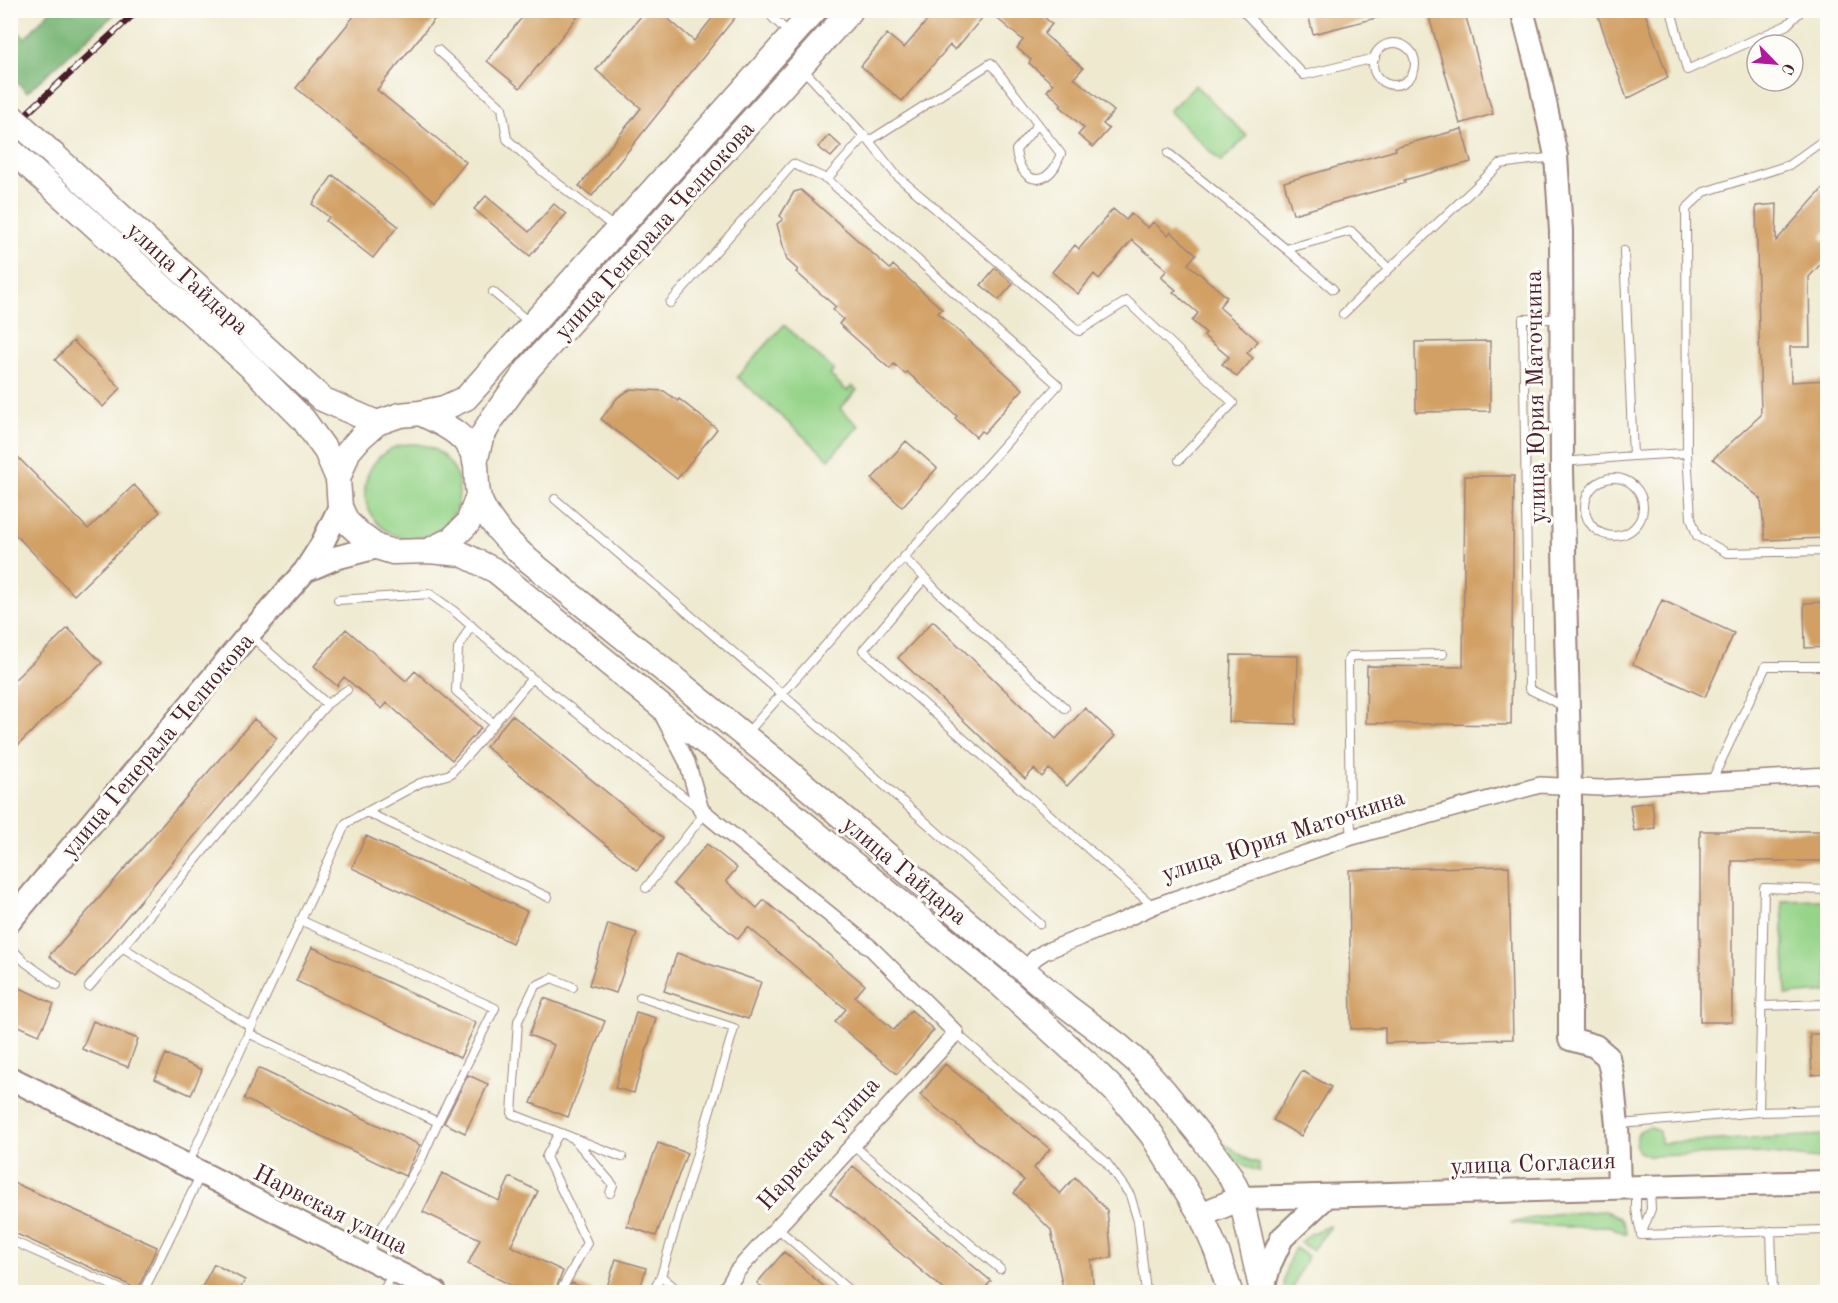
<svg xmlns="http://www.w3.org/2000/svg" width="1838" height="1303" font-family="'Old Standard TT',serif">
	<rect width="100%" height="100%" fill="#fdfcf7"/>
	<filter id="ink" filterUnits="userSpaceOnUse"><feTurbulence type="fractalNoise" baseFrequency=".0167" numOctaves="2"/><feDisplacementMap in="SourceGraphic" scale="12" xChannelSelector="R" yChannelSelector="G"/><feConvolveMatrix kernelMatrix="1 2 1 2 8 2 1 2 1" color-interpolation-filters="sRGB"/></filter>
	<filter id="wash" filterUnits="userSpaceOnUse"><feTurbulence type="fractalNoise" baseFrequency=".008" numOctaves="4" result="noise"/><feDisplacementMap in="SourceGraphic" scale="24" xChannelSelector="R" yChannelSelector="G"/><feGaussianBlur stdDeviation="1.35" result="paint"/><feColorMatrix in="noise" values="0 0 0 0 0 0 0 0 0 0 0 0 0 0 0 0 0 1.4 0 .05"/><feComposite in="paint" operator="in"/></filter>
	<g filter="url(#wash)">
		<rect width="100%" height="100%" fill="#eee9cf"/>
		<path fill="#96d489" stroke="#707a5a" stroke-width="1.5" d="M1195,85L1247,136L1221,162L1169,111Z
			M784,325L834,370L830,375L847,391L852,386L857,390L840,409L859,426L829,459L737,377Z
			M365 491a47 47 0 1 1 94 0a47 47 0 1 1-94 0Z
			M1825,900L1828,919L1827,992L1786,995L1782,901Z
			M1650,1127L1659,1131L1660,1143L1827,1135V1160L1762,1153L1648,1156L1639,1152C1633,1140 1635,1130 1650,1127Z
			M1222,1142L1249,1160L1259,1163V1171C1242,1167 1231,1158 1220,1146Z
			M1604,1211C1618,1215 1625,1219 1626,1234L1609,1226L1566,1227L1510,1223L1552,1214Z
			M1329,1226L1330,1228L1312,1250L1300,1243L1312,1233Z
			M1295,1248L1308,1256L1297,1277L1292,1292H1284C1283,1276 1287,1262 1295,1248Z"/>
		<path fill="#78b675" stroke="#616a50" stroke-width="1.5" d="M50,11H118L27,92L11,76V25L25,38Z"/>
		<g id="blocks">
			<path fill="#d2a065" d="M359,10H442L377,90L466,162L435,201L296,88Z
				M528,10H583L520,88L487,61Z
				M646,10H658L694,41L719,10H741L592,196L579,186L641,108L596,70Z
				M942,10H1036L1052,24L1044,34L1083,68L1074,78L1114,111L1103,124L1109,129L1093,147L1078,135L1084,128L1060,106L1062,104L1047,91L1053,84L1029,63L1031,60L1017,48L1023,40L988,11L955,50L950,45L902,101L861,66L887,34L904,48L931,16L935,19Z
				M1307,10H1383L1384,16L1313,34Z
				M1427,10H1464L1493,114L1460,124Z
				M1596,10H1644L1668,78L1627,99Z
				M1462,129L1471,162L1404,180L1405,183L1293,214L1284,182L1396,150L1395,147Z
				M829,135L841,146L831,157L818,147Z
				M333,175L398,226L373,258L326,221L329,217L312,204Z
				M1827,184V230L1821,238L1827,243V257L1809,277L1810,347H1790L1791,382L1827,380V538L1765,540L1761,499L1713,459L1761,415L1756,206L1777,204L1776,241Z
				M801,190L890,269L893,265L942,309L938,313L1023,389L984,433L981,431L976,437L955,418L957,416L907,372L905,374L894,364L890,369L839,324L843,319L833,310L836,307L796,272L798,270L787,260L777,224L783,219L780,216L794,192Z
				M486,196L529,232L554,204L566,214L530,256L474,209Z
				M1113,209L1126,220L1131,214L1148,228L1153,222L1168,235L1171,232L1196,254L1188,264L1227,297L1219,307L1258,341L1247,353L1253,358L1237,377L1222,364L1229,357L1204,336L1206,333L1192,321L1198,313L1173,292L1176,290L1161,277L1167,270L1132,240L1099,279L1094,274L1078,294L1052,272L1075,245L1079,249Z
				M995,268L1013,284L999,300L981,285Z
				M73,341L121,388L103,407L55,360Z
				M1490,341V411L1416,412L1415,342Z
				M631,389L664,391L678,401L679,399L717,429L677,479L601,419L618,397Z
				M906,441L937,468L902,507L872,479Z
				M10,449L88,529L134,485L160,512L74,595L10,529Z
				M1465,476H1514L1511,725L1366,723L1367,666L1463,667Z
				M1662,600L1734,633L1705,697L1633,664Z
				M1827,602V647L1805,648L1804,603Z
				M933,621L1056,739L1085,708L1115,736L1067,786L1049,769L1042,777L1034,769L1025,779L898,658Z
				M68,628L102,663L10,753V684Z
				M346,629L406,681L415,671L481,728L452,760L387,703L382,709L344,677L337,686L314,666Z
				M1231,655L1298,656L1296,724L1229,722Z
				M512,715L663,838L637,870L486,747Z
				M254,719L277,738L76,977L49,956Z
				M1652,802L1655,828L1634,831L1630,805Z
				M1700,831H1827V861H1732V1022H1700Z
				M366,836L527,911L512,943L352,868Z
				M707,844L737,868L726,881L757,908L764,900L865,985L855,997L894,1030L911,1010L934,1030L897,1074L835,1022L846,1009L748,927L738,939L673,884Z
				M1509,866L1513,1039L1385,1043V1028L1351,1029L1349,870Z
				M608,924L637,933L616,993L589,985Z
				M312,947L476,1023L460,1058L296,981Z
				M677,953L761,982L748,1019L664,991Z
				M18,987L54,1004L39,1035L10,1022V1003Z
				M544,998L605,1021L568,1117L531,1103L554,1045L529,1035Z
				M636,1012L656,1018L634,1093L615,1088Z
				M93,1021L138,1039L128,1067L82,1049Z
				M1810,1034H1827V1074L1812,1075Z
				M166,1054L202,1070L191,1095L155,1079Z
				M945,1064L1050,1149L1034,1168L1060,1194L1075,1177L1107,1210L1112,1258L1091,1260L1094,1293H1064L1051,1230L1014,1193L1024,1180L920,1095Z
				M258,1068L420,1145L405,1176L244,1099Z
				M1302,1071L1331,1087L1301,1136L1273,1120Z
				M468,1075L488,1084L465,1133L444,1123Z
				M658,1143L687,1153L656,1236L627,1226Z
				M853,1166L991,1281L981,1293H948L830,1194Z
				M442,1173L499,1201L510,1177L538,1191L511,1246L563,1271L554,1293H527L468,1264L480,1239L423,1212Z
				M10,1181L157,1247L138,1289L10,1231Z
				M784,1252L831,1293H768L757,1283Z
				M616,1259L646,1268L639,1293H605Z
				M214,1264L245,1280L238,1293H199Z
				M572,1283L592,1290L591,1293H567Z"/>
		</g>
	</g>
	<g filter="url(#ink)">
		<use href="#blocks" fill-opacity="0" stroke="#9c847d" stroke-width="1.5"/>
		<g fill="none" stroke-linecap="round" stroke-linejoin="round">
			<defs>
				<path id="lane" d="M767,10L773,18L789,33
					M1242,10L1304,75L1375,58
					M1671,10L1687,70L1787,25L1802,10
					M1373 64a21 21 0 1 1 42 0a21 21 0 1 1-42 0Z
					M438,50L502,108L507,139L543,172L614,227
					M802,68L869,141L897,176L1079,331L1127,301L1233,403L1179,460
					M1828,137L1789,165L1704,192L1686,209L1687,453L1691,518L1697,536L1727,553L1828,551
					M869,141L991,63L1061,154C1059,158 1057,163 1055,167C1037,192 1018,174 1016,150L1038,124
					M1168,153L1286,249L1351,231L1389,269L1500,164L1555,157
					M1286,249L1333,289
					M493,292L530,323
					M670,303L793,164L827,179
					M1343,314L1389,269
					M1560,319H1523L1529,689L1565,707
					M1633,456L1687,453
					M1563,462L1633,456L1624,251
					M1585 507a29 29 0 1 1 58 0a29 29 0 1 1-58 0Z
					M555,499L782,694L1040,924
					M903,557L925,578L863,650L1153,906
					M925,578L937,591L1065,708
					M338,600L430,594L454,611L532,678L697,807
					M471,625L458,649L456,691L494,724
					M327,704L347,690
					M747,733L1058,385L827,179L865,136
					M1711,782L1766,666H1828
					M366,812L548,897
					M1352,837L1350,817L1348,661L1350,656L1443,654
					M646,888L704,814
					M1828,890L1764,888L1759,1112L1828,1110
					M300,920L495,1008L438,1122
					M10,947L25,962L57,985
					M122,947L251,1027
					M89,987L327,704L250,635
					M573,987L552,978L535,986L518,1021L512,1114L622,1157
					M640,997L734,1028L661,1276L680,1292
					M1761,1006L1828,1004
					M248,1033L438,1122L422,1158L375,1239L368,1256
					M956,1033L1106,1162L1130,1195L1138,1221L1146,1292
					M1620,1124L1759,1112
					M559,1133L546,1157L587,1243L560,1292
					M574,1139L613,1185L610,1193
					M853,1145L1000,1269
					M188,1164L346,823L420,783L450,774L472,750L532,678
					M1636,1189V1210L1641,1234
					M777,1228L851,1292
					M1771,1231L1773,1292
					M1641,1235L1828,1230
					M1641,1235L1651,1209L1650,1190
					M10,1240L127,1292
					M143,1292L201,1174
					M383,1292L393,1272
					M653,1292L661,1276"/>
				<path id="street" d="M662,714L687,762L701,810L871,948L956,1033L737,1271L725,1292
					M1025,970L1035,958L1044,952L1119,922L1154,906L1352,837L1540,785L1601,788L1828,775"/>
				<path id="secondary" d="M1522,10L1540,79L1556,156L1561,231L1562,470L1570,788V1039L1595,1046L1608,1057L1612,1075L1617,1125L1619,1187
					M305,571L335,558L377,547
					M10,921L249,634L305,571L321,546L340,507
					M10,1078L188,1166L435,1292
					M1241,1198L1828,1182
					M1262,1292L1270,1264L1282,1238L1327,1196"/>
				<path id="primary" d="M10,149L253,369L303,419L326,451L338,479L340,507L347,522L361,535L377,547L393,552L428,551L462,554L496,571L1001,985L1088,1064L1123,1099L1152,1135L1201,1215L1217,1252L1230,1292
					M56,157L322,399L377,423
					M420,413C443,424 472,436 476,465C477,476 476,488 479,498C488,523 509,542 528,560L782,766L1066,1006L1118,1045L1143,1067L1165,1092L1203,1139L1229,1174L1241,1198L1262,1292
					M475,462L481,438L492,419L528,369L851,10
					M338,479L348,452L360,438L377,423L400,415L420,413L444,408L466,398L815,10
					M428,551L452,539L468,523L478,496
					M1201,1215L1241,1198"/>
			</defs>
			<use href="#lane" stroke="#9c847d" stroke-width="10"/>
			<use href="#street" stroke="#9c847d" stroke-width="18"/>
			<use href="#secondary" stroke="#9c847d" stroke-width="26"/>
			<use href="#primary" stroke="#9c847d" stroke-width="27"/>
			<use href="#lane" stroke="#fff" stroke-width="8"/>
			<use href="#street" stroke="#fff" stroke-width="15"/>
			<use href="#secondary" stroke="#fff" stroke-width="22"/>
			<use href="#primary" stroke="#fff" stroke-width="24"/>
			<defs>
				<path id="rail" d="M10,129L138,10"/>
			</defs>
			<use href="#rail" stroke="#4a1f2b" stroke-width="7"/>
			<use href="#rail" stroke="#fdfcf7" stroke-width="4.5" stroke-dasharray="14" stroke-linecap="butt"/>
			<defs>
				<path id="primary-bridge" d="M10,115L56,157"/>
			</defs>
			<use href="#primary-bridge" stroke="#9c847d" stroke-width="27" stroke-linecap="butt"/>
			<use href="#primary-bridge" stroke="#fff" stroke-width="24"/>
		</g>
	</g>
	<g text-anchor="middle" stroke-width="6" stroke-linejoin="round" paint-order="stroke">
		<g font-size="24" fill="#4a1f2b" stroke="#fdfcf7">
			<text transform="translate(654 230) rotate(-48)" y="8">улица Генерала Челнокова</text>
			<text transform="translate(188 278) rotate(42)" y="8">улица Гайдара</text>
			<text transform="translate(1535 397) rotate(-91)" y="8">улица Юрия Маточкина</text>
			<text transform="translate(157 745) rotate(-50)" y="8">улица Генерала Челнокова</text>
			<text transform="translate(1283 835) rotate(-18)" y="8">улица Юрия Маточкина</text>
			<text transform="translate(905 870) rotate(40)" y="8">улица Гайдара</text>
			<text transform="translate(818 1143) rotate(-48)" y="8">Нарвская улица</text>
			<text transform="translate(1533 1163) rotate(-2)" y="8">улица Согласия</text>
			<text transform="translate(331 1209) rotate(27)" y="8">Нарвская улица</text>
		</g>
	</g>
	<rect width="1838" height="1303" fill="none" stroke="#fdfcf7" stroke-width="36"/>
	<g transform="translate(1775 63) rotate(115)"><circle r="28" fill="#fdfcf7" stroke="#b5a4a5" stroke-width="1.5"/>
	<path d="M0-4.5L10 22L0 15L-10 22Z" fill="#b5179e"/>
	<text y="-9" font-size="16" font-weight="bold" text-anchor="middle" fill="#4a1f2b">С</text>
	</g>
</svg>
